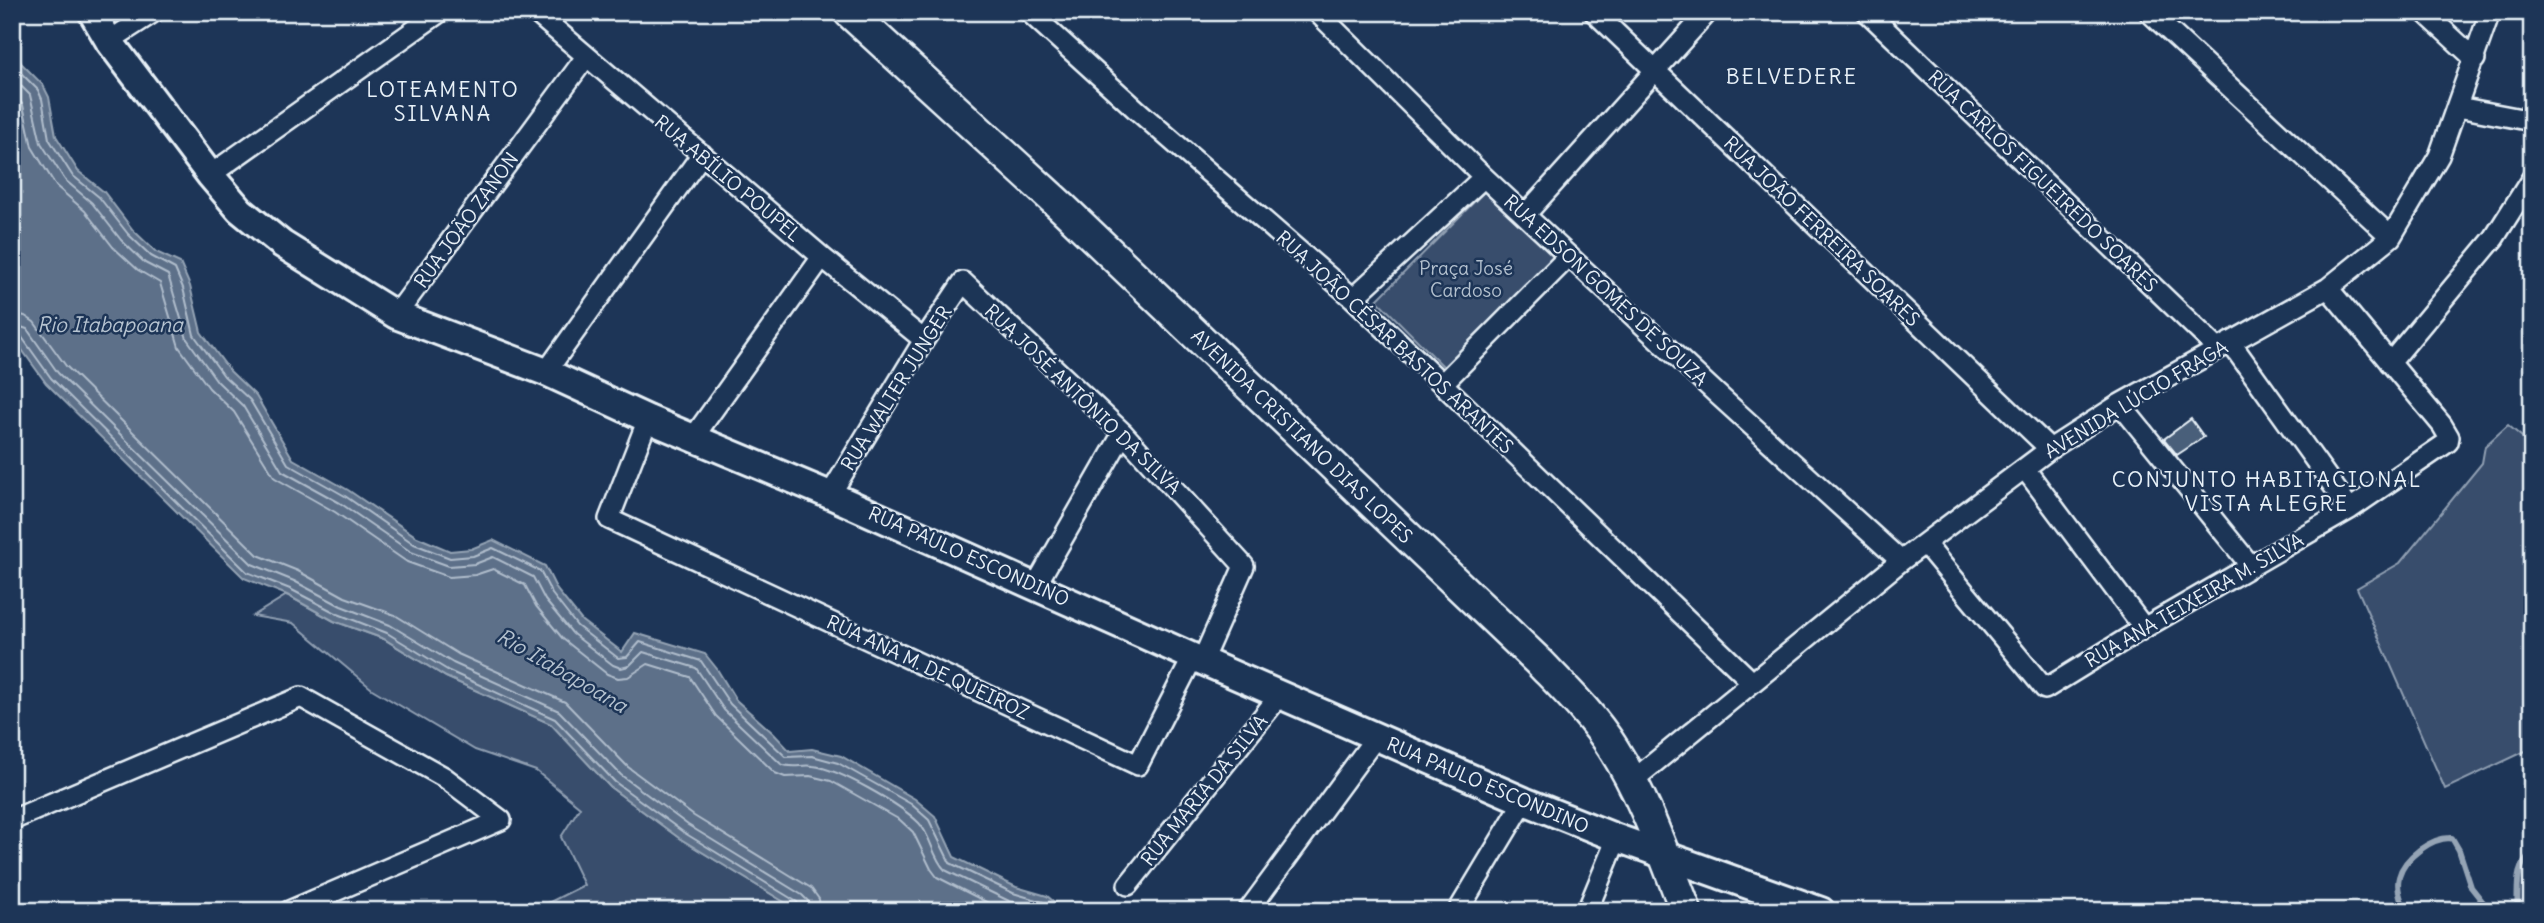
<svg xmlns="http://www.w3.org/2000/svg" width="2544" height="923" font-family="Delius,sans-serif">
	<rect width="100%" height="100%" fill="#1d3557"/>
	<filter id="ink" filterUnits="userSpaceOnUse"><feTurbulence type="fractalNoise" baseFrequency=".0143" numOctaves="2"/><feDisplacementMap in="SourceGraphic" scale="14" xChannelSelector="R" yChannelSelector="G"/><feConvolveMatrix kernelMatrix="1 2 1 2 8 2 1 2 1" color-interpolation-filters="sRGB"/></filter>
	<g filter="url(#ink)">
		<path fill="#374d6c" stroke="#909fb2" stroke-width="2" d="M1486,190L1554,258L1445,368L1377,300Z
			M2508,425L2522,437L2532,451V748L2445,789L2357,588L2400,563L2482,463L2485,446Z
			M287,595L334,621L384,639L446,677L551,724L610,787L679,838L799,911H532L584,885L561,837L580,807L536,771L475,750L372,689L293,623L253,616Z"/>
		<path fill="#5d7089" stroke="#95a4b5" stroke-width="2" d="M12,42L21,63L43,85L49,97L56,136L78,171L104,192L133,230L156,252L180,263L190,286L201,332L230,371L256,396L293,459L348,490L417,537L450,551L471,549L493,540L545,566L557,590L582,621L622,652L635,633L705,654L717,669L736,700L773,733L790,751L812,749L841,756L915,799L935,816L954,857L1016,887L1047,896L1065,911H799L679,838L610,787L551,724L446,677L384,639L334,621L287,595L244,578L46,383L12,336Z"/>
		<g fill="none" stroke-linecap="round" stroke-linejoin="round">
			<path stroke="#b0bdcc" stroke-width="2" d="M12,61L16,68L38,90L42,99L49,139L72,175L99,197L128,234L151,256L175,269L183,288L194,335L224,376L250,400L288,464L345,496L414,544L450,558L473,556L493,548L540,571L552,594L577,626L618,658L627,657L640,642L701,661L730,704L786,757L812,756L838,763L911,804L929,820L950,863L1013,893L1043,902L1054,911
				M12,77L30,95L41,143L65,180L92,203L121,240L145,263L168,275L187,339L217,381L243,406L282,471L340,503L411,552L449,566L475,564L493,557L533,577L545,600L573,634L613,665L621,668L629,666L643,652L696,668L724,710L781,764C792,769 802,764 813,766C839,769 900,804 919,823C931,835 932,857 945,870L1009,901L1040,911
				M12,92L23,105L32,147L56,186L85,211L113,247L138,270L160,283L179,347L209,388L234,412L275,478L335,512L407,562L449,577L475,575L493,569L525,585L536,606L563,639L607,674L618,678L628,677L648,664L690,677L716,716L775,773L785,777L810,776L831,781L900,820L913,832L931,869L937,877L1004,911
				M12,313L25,316L34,322L66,366L258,555L298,571L345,597L395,615L458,654L565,702L628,767L694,816L811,888L819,899L820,911
				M12,324L27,329L58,373L252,564L294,581L341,606L390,625L453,663L559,711L621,775L688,825L802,895L808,901L810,911
				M12,333L21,336L51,378L247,572L290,589L338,614L387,633L449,671L555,719L615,782L683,832L797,902L801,911"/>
			<path stroke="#95a4b5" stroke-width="6" d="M2406,911C2401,901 2396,888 2399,877C2404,858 2431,837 2452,838L2459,850L2471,887L2490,911
				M2517,911C2519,889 2513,869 2532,853"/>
		</g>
		<path fill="#495e7a" stroke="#e8f1f8" stroke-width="2" d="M2191,419L2204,437L2177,455L2164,439Z"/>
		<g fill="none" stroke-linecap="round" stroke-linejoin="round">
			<defs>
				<path id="minor" d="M535,12L822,257L924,340
					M1029,12L1138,111L1353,298L1752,682
					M1317,12L1484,177L1717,394L1901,561
					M1594,12L2050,449
					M1867,12L2218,349
					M2149,12L2391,237
					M2424,12L2475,59
					M109,41L154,12
					M2458,107L2532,121
					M210,175L440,12
					M1525,215L1708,12
					M1353,298L1484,177
					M396,315L586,57
					M2230,342L2350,509
					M2390,363L2494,238L2532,178
					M546,372L702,154
					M1443,383L1569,256
					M2120,404L2251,566
					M648,419L609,519L1138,765L1193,657
					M693,438L822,257
					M2025,469L2144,628
					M830,495L924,340L963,282L1123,433L1244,566L1202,661
					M1925,544L2045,689L2144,628L2350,509L2448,442L2449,437L2442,425L2328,288
					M1036,585L1123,433
					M1631,782L1901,561L2050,449L2120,404L2328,288L2391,237L2439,156L2490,12
					M12,820L301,697L444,777L501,820L289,911
					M1128,885L1281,694
					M1248,911L1376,737
					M1458,911L1524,801
					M1587,911L1617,838"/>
				<path id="secondary" d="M92,12L109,41L210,175L240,210L282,244L396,315L546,372L648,419L830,495L1193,657L1524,801L1617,838L1821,911"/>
				<path id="primary" d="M849,12L1063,208L1539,662C1565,689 1593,716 1613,748C1645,798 1664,856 1686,911"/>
			</defs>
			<use href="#minor" stroke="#e8f1f8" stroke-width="24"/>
			<use href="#secondary" stroke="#e8f1f8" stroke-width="32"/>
			<use href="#primary" stroke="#e8f1f8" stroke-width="35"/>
			<use href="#minor" stroke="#1d3557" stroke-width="19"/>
			<use href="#secondary" stroke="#1d3557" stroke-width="26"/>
			<use href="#primary" stroke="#1d3557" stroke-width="30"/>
		</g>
	</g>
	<g text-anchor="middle" stroke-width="5" stroke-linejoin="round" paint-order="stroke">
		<g font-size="19" fill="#e8f1f8" stroke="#1d3557">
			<text transform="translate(728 178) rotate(40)" y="7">RUA ABÍLIO POUPEL</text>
			<text transform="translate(2043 181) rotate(44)" y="7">RUA CARLOS FIGUEIREDO SOARES</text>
			<text transform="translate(466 220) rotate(-54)" y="7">RUA JOÃO ZANON</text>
			<text transform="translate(1822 231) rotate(44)" y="7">RUA JOÃO FERREIRA SOARES</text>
			<text transform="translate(1606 290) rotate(43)" y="7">RUA EDSON GOMES DE SOUZA</text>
			<text transform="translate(1395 342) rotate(43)" y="7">RUA JOÃO CÉSAR BASTOS ARANTES</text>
			<text transform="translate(896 388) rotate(-58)" y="7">RUA WALTER JUNGER</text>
			<text transform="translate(1083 399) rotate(44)" y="7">RUA JOSÉ ANTÔNIO DA SILVA</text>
			<text transform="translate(2136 399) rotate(-31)" y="7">AVENIDA LÚCIO FRAGA</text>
			<text transform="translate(1302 436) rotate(44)" y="7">AVENIDA CRISTIANO DIAS LOPES</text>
			<text transform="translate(969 556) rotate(24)" y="7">RUA PAULO ESCONDINO</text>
			<text transform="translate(2194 600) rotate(-30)" y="7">RUA ANA TEIXEIRA M. SILVA</text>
			<text transform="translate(928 667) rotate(25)" y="7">RUA ANA M. DE QUEIROZ</text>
			<text transform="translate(1488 785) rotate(23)" y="7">RUA PAULO ESCONDINO</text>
			<text transform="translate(1204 790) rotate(-51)" y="7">RUA MARIA DA SILVA</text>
		</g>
		<g font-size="19" fill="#b3c0ce" stroke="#1d3557">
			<text x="1466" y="275">Praça José<tspan x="1466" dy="22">Cardoso</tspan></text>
		</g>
		<g font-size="21" letter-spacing="2" fill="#e8f1f8" stroke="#1d3557">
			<text x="1792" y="84">BELVEDERE</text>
			<text x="443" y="97">LOTEAMENTO<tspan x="443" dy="24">SILVANA</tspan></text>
			<text x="2267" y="487">CONJUNTO HABITACIONAL<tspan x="2267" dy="24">VISTA ALEGRE</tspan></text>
		</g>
		<g font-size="21" font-style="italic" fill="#b7c4d1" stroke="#1d3557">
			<text x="110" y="332">Rio Itabapoana</text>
			<text transform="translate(562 671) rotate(30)" y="7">Rio Itabapoana</text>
		</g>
	</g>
	<rect width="2544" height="923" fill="none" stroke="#1d3557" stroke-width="42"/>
	<rect x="21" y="21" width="2502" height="881" fill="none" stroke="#e8f1f8" stroke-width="2.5" filter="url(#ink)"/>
</svg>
